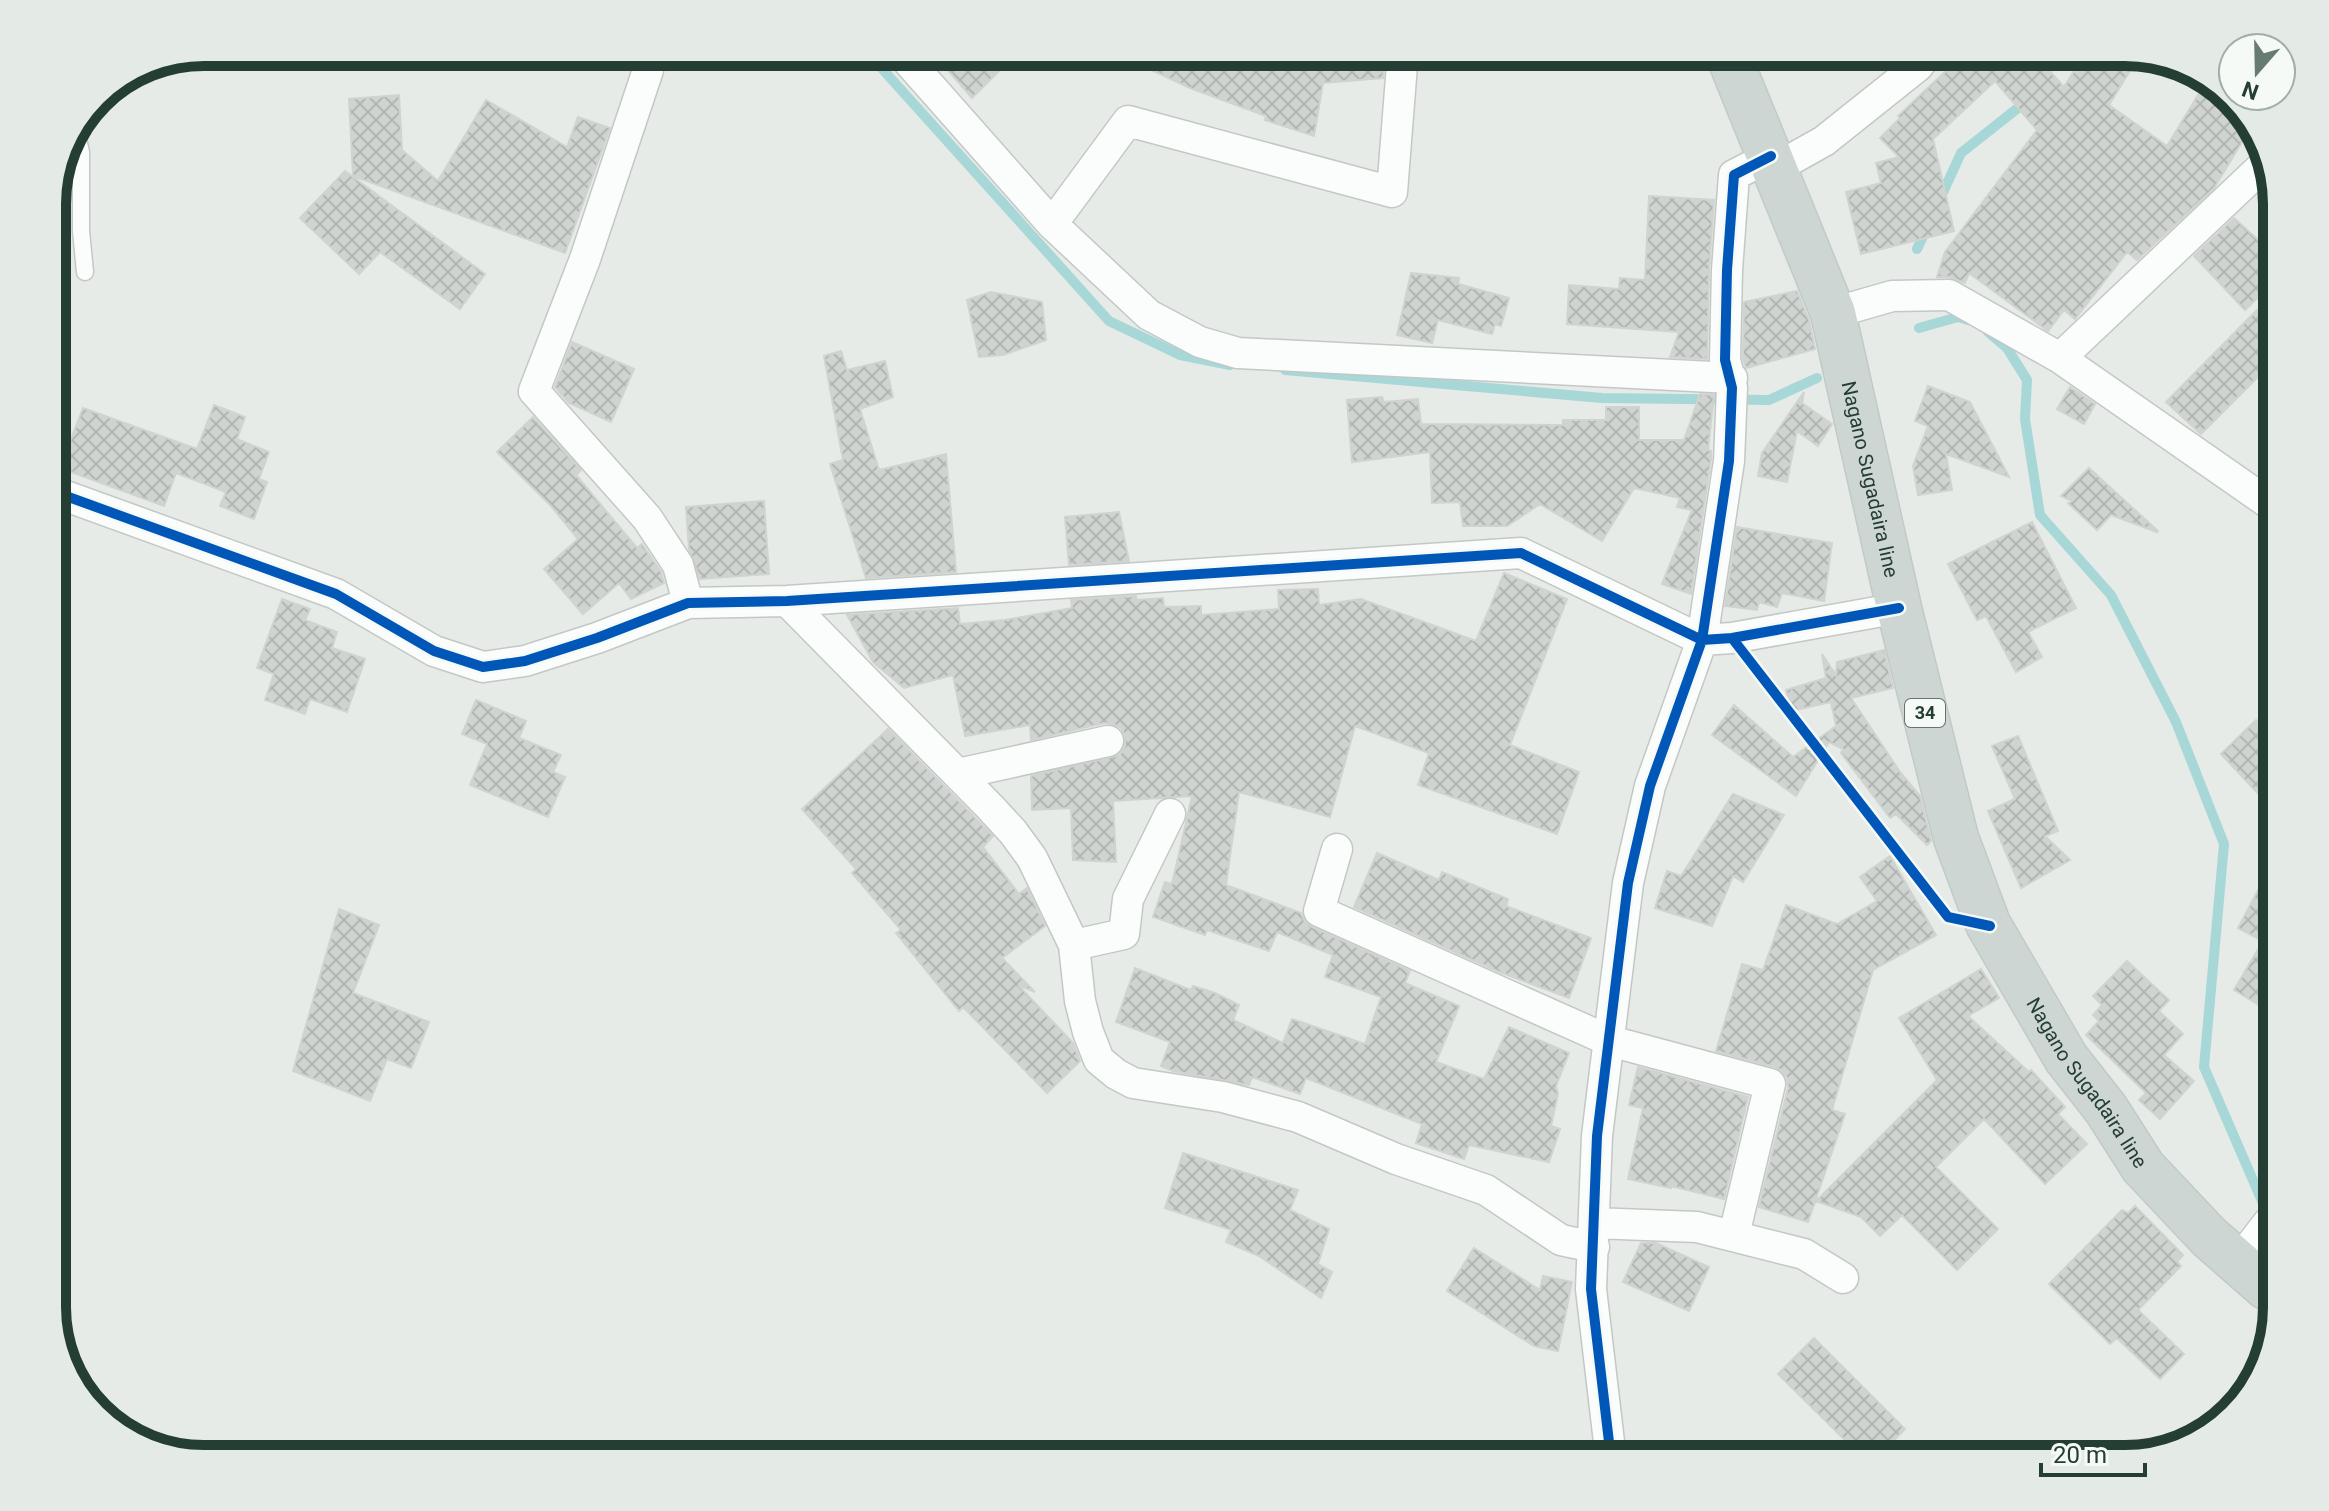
<svg xmlns="http://www.w3.org/2000/svg" width="2329" height="1511" font-family="Roboto,sans-serif">
	<defs>
		<pattern id="building-cross-hatch" width="8" height="8" patternUnits="userSpaceOnUse" patternTransform="scale(2)"><rect width="8" height="8" fill="#cfd4d1"/><path d="M0 0l8 8M0 8l8-8" fill="none" stroke="#b2b7b4"/></pattern>
	</defs>
	<rect width="100%" height="100%" fill="#e6ebe8"/>
	<g fill="none" stroke-linecap="round" stroke-linejoin="round">
		<path stroke="#a8d7d7" stroke-width="10" d="M867,52L1109,321L1180,355L1230,365
			M2042,77L2047,52
			M1940,199L1961,153L2028,100
			M1917,249L1927,228
			M1919,328L1958,317L1968,320
			M1988,332L2007,348L2027,380L2025,419L2040,515L2111,595L2176,722L2224,844L2204,1067L2262,1201L2275,1213
			M1285,370L1602,398L1769,400L1817,378"/>
	</g>
	<path fill="url(#building-cross-hatch)" stroke="#cfd4d1" stroke-width="2" d="M932,52H1018L972,98Z
		M1113,52H1385L1383,78L1323,83L1314,136L1265,120L1266,116L1190,88Z
		M1966,52H2033L2064,87L2086,52H2125L2139,56L2109,105L2167,146L2209,77L2253,124L2214,188L2137,260L2127,252L2075,319L2064,310L2048,331L1969,273L1965,283L1949,277H1937L1945,252L2037,130L1995,81L1933,139L1954,231L1861,254L1846,192L1881,183L1876,163L1899,157L1880,138L1900,118L1898,116Z
		M399,95L402,150L438,181L486,100L567,147L578,117L610,128L565,253L353,176L349,99Z
		M345,171L485,274L460,309L380,252L359,274L300,218Z
		M1649,196L1714,200L1709,270L1707,359L1670,357L1679,332L1567,324L1569,285L1619,289L1620,278L1645,280Z
		M2234,218L2277,257V279L2245,310L2194,256Z
		M1411,273L1459,278L1458,284L1509,298L1501,326L1495,324L1492,334L1438,320L1432,343L1397,335Z
		M1797,291L1809,320L1815,349L1746,368L1743,358L1744,302Z
		M991,292L1042,302L1046,340L1003,355L979,357L967,300Z
		M2257,310L2277,330V394L2259,376L2201,434L2166,402Z
		M572,342L634,369L611,422L569,403L555,387Z
		M841,351L847,370L885,361L893,397L860,409L879,470L946,454L956,572L866,578L830,464L843,460L824,356Z
		M1928,386L1970,402L2009,477L1946,454L1952,490L1918,495L1913,466L1928,426L1915,421Z
		M2070,387L2095,404L2084,424L2057,409Z
		M1804,392L1802,403L1832,424L1818,446L1797,431L1787,482L1758,476L1762,453Z
		M1700,394L1714,395L1708,450L1711,451V459L1691,594L1662,584L1692,510L1677,507L1680,498L1634,488L1602,541L1540,504L1507,526H1463L1460,502L1432,503L1430,452L1352,462L1347,400L1382,397L1384,402L1418,399L1421,424L1563,425V420H1606V407H1639V440H1684Z
		M214,405L245,417L237,439L269,452L259,479L267,482L254,519L220,506L226,492L176,473L164,506L60,468L83,408L197,449Z
		M533,417L581,470L576,475L637,548L642,544L661,572L664,583L631,599L619,583L583,614L544,569L578,539L551,506L497,452Z
		M2089,468L2158,531L2157,532L2111,515L2097,530L2068,503L2072,501L2061,496Z
		M764,501L769,574L700,579L689,549L686,507Z
		M1119,512L1129,561L1069,565L1065,517Z
		M2032,522L2076,608L2028,632L2042,657L2016,672L1986,616L1977,620L1948,564Z
		M1737,527L1832,543L1824,601L1782,593L1777,607L1759,602L1757,610L1725,606Z
		M1504,573L1567,599L1510,745L1579,772L1557,834L1418,785L1429,753L1355,726L1330,817L1239,792L1226,885L1301,913L1305,922L1312,927L1410,971L1405,983L1459,1006L1436,1062L1484,1079L1509,1027L1569,1053L1556,1086L1558,1094L1551,1126L1560,1129L1549,1162L1469,1145L1464,1159L1416,1143L1422,1124L1306,1078L1300,1094L1252,1077L1249,1085L1173,1071L1161,1066L1170,1042L1116,1022L1135,968L1191,990L1193,986L1215,993L1239,1005L1233,1020L1283,1043L1292,1019L1365,1044L1381,997L1325,977L1333,955L1277,932L1269,951L1207,930L1205,935L1153,917L1165,882L1172,884L1192,796L1113,801L1116,862L1073,860L1071,808L1032,810L1031,776L1120,755L1125,746V736L1121,728L1113,724L1104,723L1031,740L1030,725L965,736L953,675L904,688L873,662L847,615L958,608L960,624L1005,620L1072,608L1071,600L1136,596L1137,600L1163,598L1164,607L1201,606V615L1279,609L1278,590L1318,589L1319,605L1361,599L1476,641Z
		M282,599L310,609L305,620L337,632L332,648L365,659L347,712L310,699L305,714L265,700L274,674L257,668Z
		M1884,650L1893,688L1851,698L1900,772L1920,796L1931,841L1927,845L1896,814L1890,818L1841,753L1843,749L1829,742L1796,796L1712,735L1734,705L1793,757L1836,726L1831,702L1791,711L1786,690L1826,678L1822,654L1836,675L1837,662Z
		M476,700L526,721L519,738L561,755L553,772L565,777L548,817L470,785L487,744L462,734Z
		M2256,720L2277,743V814L2221,754Z
		M888,729L993,836L983,847L1019,894L1027,888L1045,926L1002,958L1035,992L1018,985L1073,1043L1080,1061L1047,1093L963,1007L959,1011L896,933L901,930L852,873L856,869L802,809Z
		M2018,736L2058,831L2045,836L2070,860L2021,888L1988,811L2015,799L1992,746Z
		M1733,794L1784,815L1743,882L1733,876L1712,926L1655,908L1667,871L1681,876Z
		M1377,853L1439,880L1442,872L1508,899L1506,906L1591,938L1569,998L1497,971L1354,907Z
		M2277,854V1016L2234,990L2263,941L2238,928Z
		M1890,856L1936,935L1873,970L1832,1110L1845,1114L1808,1222L1759,1207L1788,1088L1787,1078L1782,1071L1775,1067L1716,1051L1742,964L1763,970L1786,905L1837,924L1877,901L1860,877Z
		M339,909L379,925L353,993L429,1022L411,1068L387,1059L370,1101L293,1071Z
		M2127,961L2169,1000L2159,1011L2183,1034L2164,1055L2194,1081L2160,1119L2139,1100L2146,1093L2086,1035L2099,1021L2093,1015L2102,1005L2093,996Z
		M1981,969L1999,998L1968,1016L2029,1072L2031,1070L2065,1107L2058,1114L2087,1144L2045,1184L1984,1119L1936,1167L1998,1229L1957,1270L1902,1215L1880,1236L1861,1217L1816,1201L1937,1080L1899,1018Z
		M1638,1067L1748,1097L1724,1199L1671,1186V1188L1628,1179L1643,1108L1629,1105Z
		M1183,1153L1298,1190L1290,1210L1329,1229L1318,1264L1332,1272L1321,1298L1259,1256L1226,1242L1231,1230L1165,1208Z
		M2135,1206L2183,1255L2177,1262L2181,1266L2138,1310L2184,1354L2160,1379L2117,1338L2110,1344L2049,1284L2122,1210L2128,1213Z
		M1641,1243H1656L1709,1267L1689,1311L1623,1282Z
		M1474,1248L1540,1290L1543,1276L1572,1282L1558,1351L1534,1346L1447,1291Z
		M1814,1338L1905,1429L1876,1459H1864L1778,1374Z"/>
	<g fill="none" stroke-linecap="round" stroke-linejoin="round">
		<defs>
			<path id="lane" d="M78,139L81,152V231L85,272"/>
			<path id="street" d="M646,52L648,70L585,259L534,391L647,518L678,565L688,603
				M900,52L1052,224L1149,315L1200,342L1238,353L1732,378
				M1774,169L1824,141L1918,66L1929,52
				M1052,224L1128,121L1392,192L1403,52
				M1833,313L1892,296L1949,295L2060,358L2277,509
				M2060,358L2266,163
				M52,491L336,594L434,651L483,667L525,661L597,638L688,603L787,601L1521,553L1702,640L1732,638L1899,608
				M787,601L990,807L1013,832L1032,858L1074,945L1080,1001L1088,1032L1099,1060L1116,1074L1133,1083L1223,1097L1298,1117L1396,1159L1486,1190L1561,1240L1594,1247
				M958,774L1108,741
				M1337,849L1319,911L1610,1041L1770,1084L1734,1235
				M1074,945L1124,934L1128,899L1170,814
				M1594,1223L1697,1227L1804,1254L1843,1278
				M2237,1263L2268,1223L2277,1215
				M1611,1459L1591,1289L1597,1136L1628,883L1650,786L1702,640L1729,461L1732,388L1725,360L1727,270L1734,175L1771,156"/>
			<g id="primary">
				<path id="s1" d="M1727,52L1833,313L1899,608L1956,838L1988,924L2066,1058L2106,1109L2143,1167L2209,1237L2266,1287L2277,1292"/>
			</g>
		</defs>
		<use href="#lane" stroke="#c3c8c5" stroke-width="19"/>
		<use href="#street" stroke="#c3c8c5" stroke-width="33"/>
		<use href="#primary" stroke="#c2cac7" stroke-width="47"/>
		<use href="#lane" stroke="#fbfcfc" stroke-width="16"/>
		<use href="#street" stroke="#fbfcfc" stroke-width="30"/>
		<use href="#primary" stroke="#ced6d3" stroke-width="44"/>
		<defs>
			<path id="cycleway" d="M52,491L336,594L434,651L483,667L525,661L597,638L688,603L787,601L1521,553L1702,640L1732,638L1899,608
				M1732,638L1948,917L1990,926
				M1611,1459L1591,1289L1597,1136L1628,883L1650,786L1702,640L1729,461L1732,388L1725,360L1727,270L1734,175L1771,156"/>
		</defs>
		<use href="#cycleway" stroke="#f5faf6" stroke-width="15"/>
		<use href="#cycleway" stroke="#0057b8" stroke-width="10"/>
	</g>
	<g text-anchor="middle" stroke-width="6" stroke-linejoin="round" paint-order="stroke">
		<rect fill="#f5faf6" stroke="#63766e" stroke-width="2" x="1905" y="699" width="40" height="28" rx="6"/>
		<g font-size="18" font-weight="bold" fill="#243e34">
			<text x="1925" y="719">34</text>
		</g>
		<g font-size="20" fill="#243e34" stroke="#f5faf6">
			<text dy="7" stroke="none"><textPath href="#s1" startOffset="452">Nagano Sugadaira line</textPath></text>
			<text dy="7" stroke="none"><textPath href="#s1" startOffset="1100">Nagano Sugadaira line</textPath></text>
		</g>
	</g>
	<path d="M0 0H2329V1511H0ZM204 66H2125A138 138 0 0 1 2263 204V1307A138 138 0 0 1 2125 1445H204A138 138 0 0 1 66 1307V204A138 138 0 0 1 204 66Z" fill="#e4ebe6" fill-rule="evenodd"/>
	<path fill="none" stroke="#243e34" stroke-width="10" d="M204 66H2125A138 138 0 0 1 2263 204V1307A138 138 0 0 1 2125 1445H204A138 138 0 0 1 66 1307V204A138 138 0 0 1 204 66Z"/>
	<g transform="translate(2257 72) rotate(200)"><circle r="38" fill="#f5faf6" stroke="#a1afa8" stroke-width="2"/>
	<path d="M0-6L14 30L0 20L-14 30Z" fill="#687b73"/>
	<text y="-12" font-size="22" font-weight="bold" text-anchor="middle" fill="#243e34">N</text>
	</g>
	<path d="M2041 1463v12h104v-12" fill="none" stroke="#243e34" stroke-width="4"/>
	<text x="2053" y="1463" font-size="24" fill="#243e34" stroke="#f5faf6" stroke-width="6" paint-order="stroke">20 m</text>
</svg>
